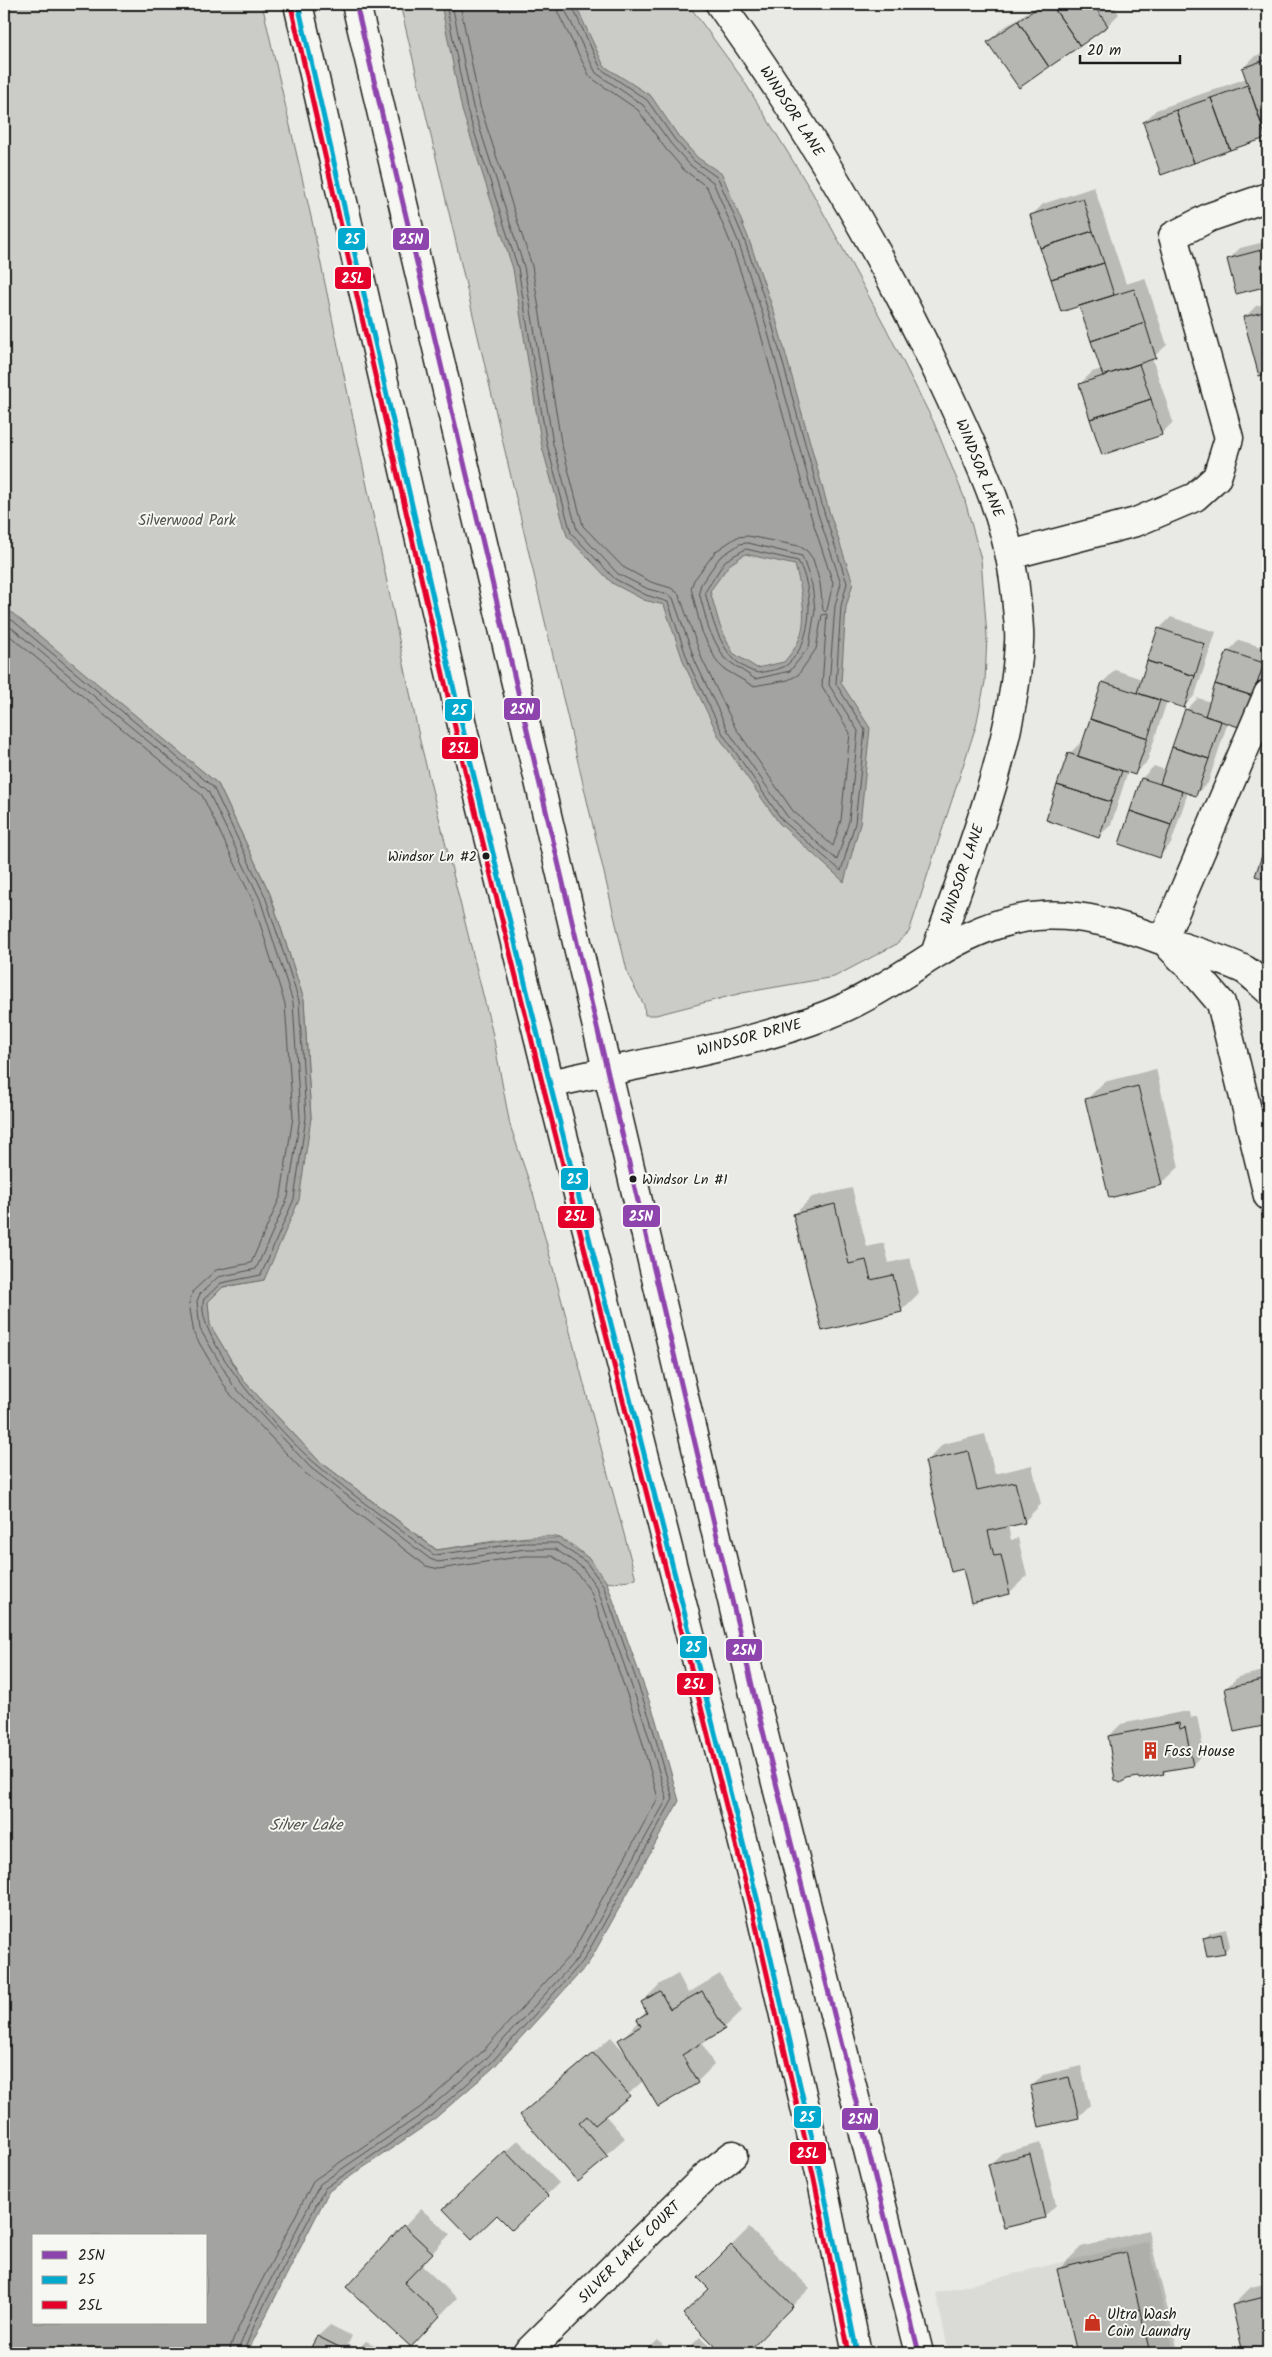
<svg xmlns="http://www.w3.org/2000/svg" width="1272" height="2357" font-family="Kalam,sans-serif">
	<rect width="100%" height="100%" fill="#e9e9e5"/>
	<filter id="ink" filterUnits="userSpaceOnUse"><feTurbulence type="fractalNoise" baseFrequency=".02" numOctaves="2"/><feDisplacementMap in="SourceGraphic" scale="10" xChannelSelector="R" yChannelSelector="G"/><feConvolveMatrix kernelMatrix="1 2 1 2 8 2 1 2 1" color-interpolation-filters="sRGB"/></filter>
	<g filter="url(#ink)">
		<path fill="#dadad6" d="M1148,2241L1174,2353H949L936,2293Z"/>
		<path fill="#cbcbc7" stroke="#747472" d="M4,4H262L312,221L420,741L493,1035L510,1125L533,1193L636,1579L607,1583C595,1565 580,1547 560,1538C542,1531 460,1547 437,1550L318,1460L243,1380L210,1325L208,1302L223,1287L264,1280L311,1118L304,1000L270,894L218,784L10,613L4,619Z
			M400,4H688L742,78L812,192L885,326L934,423L964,497L981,559L987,636L985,682L976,726L909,932L895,945L834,977L742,993L656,1015H645L644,1005L628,975Z"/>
		<path fill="#a3a3a1" stroke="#6d6d6c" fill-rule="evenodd" d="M441,4H575L604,66L651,96L679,137L698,158L722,174L748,237L774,312L829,511L853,583L846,607L841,683L870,728L860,824L844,882L779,823L719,737L685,666L664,605L644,600L612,583L567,536L542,447L513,269L462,110ZM745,554L795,565C801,588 809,619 798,642C795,649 789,656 784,662L757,668L733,653L720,626L710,591L729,565Z
			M11,612L218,784L270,894L304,1000L311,1118L299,1200L264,1280L223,1287L208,1302L210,1325L243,1380L318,1460L436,1550L524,1538H559L590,1559L607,1583L655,1717L679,1801L588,1964L493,2068L432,2121L329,2191L247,2353H4V619ZM34,2236H206V2323H34Z"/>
		<path fill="#0003" d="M1040,4H1113L1119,14L1108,25L1019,86L989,42L1000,30Z
			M1268,52V134L1265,137L1144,122L1156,110L1247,78L1243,68L1255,56Z
			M1094,187L1126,284L1145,278L1167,345L1152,358L1173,422L1161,434L1080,384L1092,372L1102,369L1080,304L1031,216L1043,204Z
			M1268,241V284L1237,292L1228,260L1240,248Z
			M1268,303V372L1260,374L1245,317L1256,306Z
			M1171,617L1216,632L1195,695L1184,707L1167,701L1147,762L1135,773L1128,771L1111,825L1099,836L1069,754L1081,742L1083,743L1103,682L1115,670L1142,679L1159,629Z
			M1239,640L1268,649V671L1254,715L1228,722L1208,783L1196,794L1188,792L1171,844L1159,856L1121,843L1142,778L1154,766L1165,770L1186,710L1198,698L1211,702L1228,652Z
			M1156,1069L1179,1167L1161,1184L1087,1099L1104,1082Z
			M852,1188L867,1247L884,1243L889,1263L910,1258L919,1293L901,1311L823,1330L795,1214L812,1197Z
			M985,1434L995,1474L1032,1465L1041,1504L1024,1522L1008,1526L1011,1540L1018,1538L1027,1576L1009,1593L964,1568L926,1462L943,1444Z
			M1268,1670V1724L1234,1731L1226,1688L1238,1677Z
			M1182,1712H1190L1191,1718L1197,1716L1204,1753L1192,1765L1167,1770L1163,1773L1109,1736L1121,1724Z
			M1226,1929L1230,1946L1224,1952L1205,1938L1210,1933Z
			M678,1974L688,1993L720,1974L742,2011L724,2028L701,2042L714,2065L697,2082L644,2080L605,2115L625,2138L578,2180L522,2115L611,2037L628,2056L620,2040L640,2021L638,2019L647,2010L642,2002L660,1984Z
			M1081,2066L1090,2105L1078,2117L1031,2087L1043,2075Z
			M518,2140L559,2183L512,2228L497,2213L457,2197Z
			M1041,2143L1056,2205L1044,2217L990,2164L1002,2153Z
			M421,2209L450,2234L421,2265L457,2298L411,2345L348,2287Z
			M749,2228L810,2288L745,2353H724L685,2314L710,2289L699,2278Z
			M1148,2230L1177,2347L1171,2353H1079L1058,2270L1081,2247Z
			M1268,2283V2353H1245L1233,2305L1251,2287Z
			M330,2325L352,2336L348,2344L358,2349L366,2341L391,2353H310L318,2336Z
			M700,2337L716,2353H684Z
			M658,2340L670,2353H644Z"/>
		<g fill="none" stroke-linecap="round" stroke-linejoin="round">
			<path stroke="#525251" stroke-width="1" d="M446,4L467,109L518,268L547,445L571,533L615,579L646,595L668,602L689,664L723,734L782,820L841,871L855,823L865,730L836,684L841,606L847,583L824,512L769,313L744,239L718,178L694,161L675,140L647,100L601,69L571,4
				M452,4L473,107L524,267L553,444L577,530L618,574L648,589L667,594L673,598L695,661L728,731L787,816L837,860L849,821L858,731L829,685L835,606L841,583L818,514L763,315L738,241L713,182L690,165L671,144L643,105L596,73L565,10L564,4
				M460,4L480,106L532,266L561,442L583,526L623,567L651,582L671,588L679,594L702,659L735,727L793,811L833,846L841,820L850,733L822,686L827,614L822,615L816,649L798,675L788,680L753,686L724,669L717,662L702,632L691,588L694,580L716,551L737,537L748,536L799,546L807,551L813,559L820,583L823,610L825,612L827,610L833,583L811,516L756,317L731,244L707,187L684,170L665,148L638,110L590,77L558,13L557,4
				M748,543L802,556L812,585L815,610L809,647L790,671L755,679L724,658L709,630L699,592L701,584L720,557L740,544Z
				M746,549L798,561C814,589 814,641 788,664C782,670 766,671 758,673C722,664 713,622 705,592L725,561Z
				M4,622L12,620L213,787L265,896L299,1001L306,1117L294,1199L261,1275L221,1283L204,1299C191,1337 287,1440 316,1464C353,1496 394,1525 434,1555L524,1543H557L586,1562L603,1585L650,1719L673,1799L583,1961L490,2064L429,2117L325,2188L257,2319L243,2353
				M4,628H12L208,791L260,899L293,1002L300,1117L288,1197L256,1269L218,1277L200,1294L197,1301L200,1329L233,1385L311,1468L430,1559L438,1562L525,1549H555L582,1567L597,1588L644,1721L667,1799L578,1958L485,2060L425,2112L320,2184L252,2316L237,2353
				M4,636H10L202,795L253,901L285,1004L293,1117L281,1195L251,1263L216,1270L193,1291L189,1303L194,1334L228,1392L305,1473L426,1566L439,1569L525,1556H552L577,1573L591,1592L637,1723L658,1798L572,1953L480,2054L421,2107L314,2180L245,2313L231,2345L229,2353"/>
		</g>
		<path fill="#b6b6b3" stroke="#1c1c1c" d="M1043,4H1051L1080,46L1049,67L1018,21Z
			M1051,4H1093L1108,26L1080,46Z
			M1018,21L1049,67L1019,88L987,42Z
			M1268,59V119L1261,122L1242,68Z
			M1248,85L1266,138L1230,150L1211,98Z
			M1211,98L1230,150L1194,163L1176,110Z
			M1176,110L1194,163L1161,175L1143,122Z
			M1083,198L1093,231L1040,248L1030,215Z
			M1093,231L1104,263L1051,279L1040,248Z
			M1265,249H1268V263Z
			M1265,249L1268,263V286L1236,294L1227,259Z
			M1104,263L1114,295L1061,312L1051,279Z
			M1134,289L1145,323L1091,341L1079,306Z
			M1268,311V373L1259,376L1243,317Z
			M1145,323L1156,358L1103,376L1091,341Z
			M1139,364L1151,399L1090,419L1079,384Z
			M1151,399L1162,435L1102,455L1090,419Z
			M1158,628L1205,644L1195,676L1147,661Z
			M1227,651L1264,663L1253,696L1215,684Z
			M1147,661L1195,676L1184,708L1137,693Z
			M1102,682L1160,700L1148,738L1090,719Z
			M1215,684L1253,696L1242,728L1205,716Z
			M1185,709L1221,721L1209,759L1172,747Z
			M1090,719L1148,738L1135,775L1078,756Z
			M1172,747L1209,759L1196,796L1160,784Z
			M1068,753L1122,771L1111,802L1057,785Z
			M1141,778L1182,791L1171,825L1130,811Z
			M1057,785L1111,802L1099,838L1046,820Z
			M1130,811L1171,825L1160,858L1119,844Z
			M1268,838V880L1255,876Z
			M1138,1086L1162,1185L1109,1198L1085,1099Z
			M835,1204L849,1264L866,1260L871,1280L893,1275L902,1312L822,1331L793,1214Z
			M968,1451L977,1490L1015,1482L1025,1523L988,1531L994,1556L1001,1555L1010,1594L971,1603L963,1569L951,1572L925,1461Z
			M1268,1679V1725L1234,1732L1225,1688Z
			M1179,1723L1180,1729L1185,1727L1193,1766L1163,1771L1164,1774L1139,1779L1138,1777L1127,1779L1120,1783L1115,1780L1108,1736Z
			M1221,1934L1225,1953L1207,1956L1203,1938Z
			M660,1991L670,2009L702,1991L725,2029L682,2055L698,2083L658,2107L618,2040L641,2026L637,2019L647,2013L641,2002Z
			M593,2053L630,2096L595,2125L587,2116L579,2123L608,2157L578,2182L520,2115Z
			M1069,2077L1079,2118L1039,2127L1030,2086Z
			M505,2151L548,2196L512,2230L497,2215L472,2239L443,2209Z
			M1030,2154L1045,2218L1004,2228L988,2164Z
			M403,2225L433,2253L404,2283L440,2316L411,2347L346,2287Z
			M731,2245L793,2306L747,2353H722L683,2314L709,2289L698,2278Z
			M1126,2252L1150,2353H1077L1057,2269Z
			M1268,2296V2353H1243L1232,2305Z
			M317,2336L341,2348L339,2353H308Z
			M688,2347L694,2353H682Z"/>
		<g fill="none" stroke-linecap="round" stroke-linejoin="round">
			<defs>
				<path id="street" d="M720,4C806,124 881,251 944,385C979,460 1011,523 1017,607C1018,618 1020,631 1019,643C1013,751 969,853 935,954
					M1010,555L1136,522L1195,497L1217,477L1229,438L1173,236L1210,217L1268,197
					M1163,940L1268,694
					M1170,947L1193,970L1221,1003L1268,1196
					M550,1084C640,1063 741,1048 827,1015C866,1000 899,977 934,955C1016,903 1074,907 1161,940C1187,949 1221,958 1245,970C1253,975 1261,984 1268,990
					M527,2353L704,2178L733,2155"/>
				<path id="secondary" d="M298,4L470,760L550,1084L758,1902L821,2177L857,2353
					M356,4L759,1715L919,2353"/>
			</defs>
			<use href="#street" stroke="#1c1c1c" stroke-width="31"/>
			<use href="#secondary" stroke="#1c1c1c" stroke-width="31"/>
			<use href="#street" stroke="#f6f6f2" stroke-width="28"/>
			<use href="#secondary" stroke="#f6f6f2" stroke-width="28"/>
			<defs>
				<path id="bus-1" d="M356,4L759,1715L919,2353"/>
				<path id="bus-2" d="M298,4L470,760L550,1084L758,1902L821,2177L857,2353"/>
				<path id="bus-3" d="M291,6L463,762L543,1086L751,1904L814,2179L849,2353"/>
			</defs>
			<use href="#bus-1" stroke="#f6f6f2" stroke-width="9"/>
			<use href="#bus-2" stroke="#f6f6f2" stroke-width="9"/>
			<use href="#bus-3" stroke="#f6f6f2" stroke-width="9"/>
			<use href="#bus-1" stroke="#8e44ad" stroke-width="5"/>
			<use href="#bus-2" stroke="#00a9ce" stroke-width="5"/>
			<use href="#bus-3" stroke="#e4002b" stroke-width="5"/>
		</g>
	</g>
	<defs>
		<symbol id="building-bare" viewBox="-9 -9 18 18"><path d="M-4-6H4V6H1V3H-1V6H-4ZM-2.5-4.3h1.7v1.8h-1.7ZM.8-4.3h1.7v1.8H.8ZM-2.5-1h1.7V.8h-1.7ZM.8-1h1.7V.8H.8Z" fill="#c8321e" stroke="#f6f6f2" stroke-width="2.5" paint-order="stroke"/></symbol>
		<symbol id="shop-bare" viewBox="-9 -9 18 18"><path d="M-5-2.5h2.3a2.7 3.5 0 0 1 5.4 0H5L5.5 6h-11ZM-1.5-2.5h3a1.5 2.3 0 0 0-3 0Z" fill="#c8321e" stroke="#f6f6f2" stroke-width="2.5" paint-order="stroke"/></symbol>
	</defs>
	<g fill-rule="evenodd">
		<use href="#building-bare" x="1138" y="1738" width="25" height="25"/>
		<use href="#shop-bare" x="1080" y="2310" width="25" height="25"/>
	</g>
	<g fill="#1c1c1c" stroke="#f6f6f2" stroke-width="2">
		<circle cx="486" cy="856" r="4.5"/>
		<circle cx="633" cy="1179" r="4.5"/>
	</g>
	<g text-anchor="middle" stroke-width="4" stroke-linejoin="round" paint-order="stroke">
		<g font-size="14" fill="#1c1c1c" stroke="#f6f6f2" text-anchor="end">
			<text x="477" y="861">Windsor Ln #2</text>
			<text x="642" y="1184" text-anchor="start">Windsor Ln #1</text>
		</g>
		<g font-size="15" fill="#1c1c1c" stroke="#f6f6f2">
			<text transform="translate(792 111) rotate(57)" y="5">WINDSOR LANE</text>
			<text transform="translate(980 468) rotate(68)" y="5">WINDSOR LANE</text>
			<text transform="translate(962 874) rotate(-71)" y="5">WINDSOR LANE</text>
			<text transform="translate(749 1037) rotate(-15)" y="5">WINDSOR DRIVE</text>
			<text transform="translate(629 2252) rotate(-45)" y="5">SILVER LAKE COURT</text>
		</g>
		<g font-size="15" fill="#51514f" stroke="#f6f6f2">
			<text x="187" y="525">Silverwood Park</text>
		</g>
		<g font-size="15" fill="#1c1c1c" stroke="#f6f6f2" text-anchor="start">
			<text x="1164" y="1756">Foss House</text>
			<text x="1107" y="2319">Ultra Wash<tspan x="1107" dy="17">Coin Laundry</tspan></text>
		</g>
		<g font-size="16" font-style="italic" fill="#525251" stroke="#f6f6f2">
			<text x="306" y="1830">Silver Lake</text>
		</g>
	</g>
	<g stroke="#f6f6f2" stroke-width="2">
		<rect x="392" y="227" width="38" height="24" rx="5" fill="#8e44ad"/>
		<rect x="337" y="227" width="29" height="24" rx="5" fill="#00a9ce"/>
		<rect x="334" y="266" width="38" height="24" rx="5" fill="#e4002b"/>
		<rect x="503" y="697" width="38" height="24" rx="5" fill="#8e44ad"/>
		<rect x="444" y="698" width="29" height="24" rx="5" fill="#00a9ce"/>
		<rect x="441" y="736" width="38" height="24" rx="5" fill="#e4002b"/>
		<rect x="560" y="1167" width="29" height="24" rx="5" fill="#00a9ce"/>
		<rect x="622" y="1204" width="39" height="24" rx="5" fill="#8e44ad"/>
		<rect x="557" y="1205" width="38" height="24" rx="5" fill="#e4002b"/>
		<rect x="679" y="1635" width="29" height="24" rx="5" fill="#00a9ce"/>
		<rect x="725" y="1638" width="38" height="24" rx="5" fill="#8e44ad"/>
		<rect x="676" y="1672" width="38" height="24" rx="5" fill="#e4002b"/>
		<rect x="793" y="2105" width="29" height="24" rx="5" fill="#00a9ce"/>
		<rect x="841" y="2107" width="38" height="24" rx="5" fill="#8e44ad"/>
		<rect x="789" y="2141" width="38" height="24" rx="5" fill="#e4002b"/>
	</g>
	<g font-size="14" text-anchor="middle" font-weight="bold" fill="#fff">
		<text x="411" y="244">25N</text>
		<text x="352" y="244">25</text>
		<text x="353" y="283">25L</text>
		<text x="522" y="714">25N</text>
		<text x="459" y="715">25</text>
		<text x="460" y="753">25L</text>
		<text x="574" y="1184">25</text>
		<text x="641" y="1221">25N</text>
		<text x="576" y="1221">25L</text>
		<text x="693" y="1652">25</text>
		<text x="744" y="1655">25N</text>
		<text x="695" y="1689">25L</text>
		<text x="807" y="2122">25</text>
		<text x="860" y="2124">25N</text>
		<text x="808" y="2158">25L</text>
	</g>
	<rect width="1272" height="2357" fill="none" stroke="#f6f6f2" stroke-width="20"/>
	<rect x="10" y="10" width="1252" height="2337" fill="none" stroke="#1c1c1c" stroke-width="2" filter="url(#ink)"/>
	<rect x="32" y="2234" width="175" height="90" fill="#f6f6f2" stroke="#9f9f9c"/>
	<rect x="42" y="2251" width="25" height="8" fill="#8e44ad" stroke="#9f9f9c"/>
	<text x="78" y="2260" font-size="15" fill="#1c1c1c">25N</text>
	<rect x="42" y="2276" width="25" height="8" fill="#00a9ce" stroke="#9f9f9c"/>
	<text x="78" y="2284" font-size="15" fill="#1c1c1c">25</text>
	<rect x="42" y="2301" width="25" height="8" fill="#e4002b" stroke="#9f9f9c"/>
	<text x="78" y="2310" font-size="15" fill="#1c1c1c">25L</text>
	<path d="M1080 55v8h100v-8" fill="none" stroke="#1c1c1c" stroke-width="2.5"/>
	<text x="1087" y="55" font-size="15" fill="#1c1c1c" stroke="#f6f6f2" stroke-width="4" paint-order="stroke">20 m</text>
</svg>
